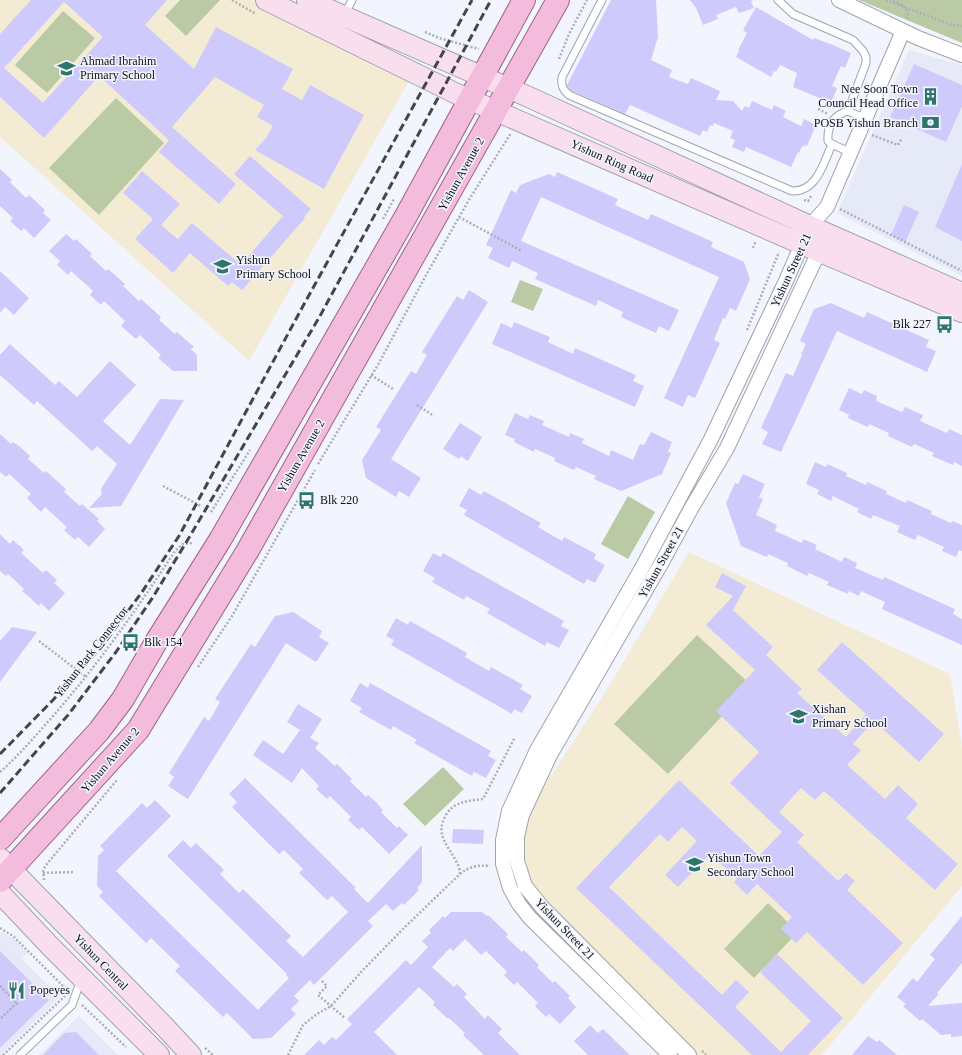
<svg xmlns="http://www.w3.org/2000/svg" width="962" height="1055" font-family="Georgia,serif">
	<rect width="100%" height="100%" fill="#f2f5fe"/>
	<path fill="#e5e9f8" d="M909,50L962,65V276L837,213Z
		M0,932L4,933L14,939L28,953L22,959L60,997L0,1055Z
		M79,1016L118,1055H39Z"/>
	<path fill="#f4ebd5" d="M0,0H252L409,81L249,361L0,137Z
		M689,552L950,674L962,747V886L822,1055H698L529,882L522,848L523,819L609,686Z"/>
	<path fill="#bacaa4" d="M180,0H220L186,36L165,16Z
		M859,0H962V43Z
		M63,11L95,38L47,93L15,65Z
		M116,98L164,143L99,215L49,168Z
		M520,280L543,289L533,311L511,302Z
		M628,496L655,512L628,559L601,544Z
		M697,635L751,685L668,774L614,724Z
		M443,767L464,789L425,826L403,804Z
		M768,903L798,932L754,978L724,949Z"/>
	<path fill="#cecafc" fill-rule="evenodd" d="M31,0H167L145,25L194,69L216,27L293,69L282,89L302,100L310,85L364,115L324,189L255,150L266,138L273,126L257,117L264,105L215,77L172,127L236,184L219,204L159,152L169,140L99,76L44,138L0,97V34ZM64,2L103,37L43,103L4,68Z
		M611,0H656L658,37L651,60L672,70L669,77L688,84L691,78L720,91L716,100L733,101L742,111L745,106L749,108L752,101L772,110L774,105L786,111L783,117L801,126L804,119L816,125L807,146L804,145V147L802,146L799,153L798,152L791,167L746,147L744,152L732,147L735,140L730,138L733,131L714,123L713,126L710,125L707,132L703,130L700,136L630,105L625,114L570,90L567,85Z
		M690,0H753L751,2L754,8L739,13L736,7L716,15L718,19L703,25L696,8Z
		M756,7L813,40L814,38L833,45L851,53L845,68L841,66L832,86L837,88L831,103L793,87L797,73L780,65L776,72L774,71L771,77L736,57L739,51L738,50L747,33L743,30Z
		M914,64L962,85V106L946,142L890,117Z
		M250,156L311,209L304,217L305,218L242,290L232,282L228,286L190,253L173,273L135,239L153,219L123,193L142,171L180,204L161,225L178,239L192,223L241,265L283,216L234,174Z
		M962,164V241L935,227Z
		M0,169L12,180L10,182L26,198L29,195L45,210L43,213L51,220L34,238L24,228L21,231L10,221L13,218L0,206Z
		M557,172L618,199L615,205L648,220L651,214L713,242L711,247L744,262L750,279L736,311L730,308L725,319L723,318L714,340L720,343L695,398L688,395L683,407L664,398L719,277L541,197L521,241L679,310L669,331L659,326L656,333L621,317L623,312L598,300L596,306L535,279L538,273L512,261L509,268L488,258L493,248L486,245L511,190L516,193L520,185L549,174L555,177Z
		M904,205L919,212L905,242L891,235Z
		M66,234L74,241L76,239L92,254L90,256L106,271L108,269L114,274L125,284L123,286L139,301L141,299L161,317L159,320L175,334L177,332L194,347L191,349L197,355V371H173L158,358L161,355L140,335L136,339L121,326L125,321L104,301L101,305L90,295L93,291L71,271L68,275L57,265L60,261L49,251Z
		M0,271L29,298L14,315L5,307L0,313Z
		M469,290L488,302L391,459L421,478L409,497L399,491L396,497L366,478L362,460L381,430L376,427L411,371L416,374L427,355L422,352L457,296L463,300Z
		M831,303L864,318L867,312L929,340L926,347L936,351L927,372L837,331L781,452L762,444L768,432L761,428L786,373L793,376L802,355L801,354L806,344L800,341L814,309Z
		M514,322L550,337L548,342L573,354L575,348L636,375L633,381L644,386L635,407L492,344L501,323L512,328Z
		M10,344L55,385L59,381L77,397L110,361L136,385L103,421L130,445L160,399L184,400L121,506L89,508L102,494L101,489L117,464L97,446L92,451L37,401L34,405L0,375V355Z
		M849,388L862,394L864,390L877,396L876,401L902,412L905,407L923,415L920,421L947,433L949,429L962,435V466L954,462L953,465L932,456L934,453L914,444L912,447L888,436L889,433L869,424L868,427L848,418L849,415L839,410Z
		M515,413L528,419L530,415L544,421L542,425L569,437L570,433L584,439L582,443L609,456L611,450L633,460L640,444L644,445L651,432L672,442L668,452L671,453L662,474L621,491L594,479L596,476L576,467L574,470L554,461L555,458L535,449L534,452L514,442L515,439L505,435Z
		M460,423L482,437L468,461L461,456L459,459L443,449Z
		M0,434L11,444L13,442L19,446L30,456L28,459L44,473L46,471L66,489L64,492L80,506L82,504L99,519L97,521L105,529L89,547L78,537L75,540L64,530L67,527L45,507L41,512L27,498L31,494L9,474L6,477L0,472Z
		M815,462L826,467L827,464L847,473L846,476L866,485L867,482L887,491L886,494L906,503L907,500L932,511L931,514L951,523L952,521L962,525V551L959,550L956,557L942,551L944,547L918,535L915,540L897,532L900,526L873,515L871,519L857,512L859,509L833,496L831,501L817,494L819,490L806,484Z
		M743,474L765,484L759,497L763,499L756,515L777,525L775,531L802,543L803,539L817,545L815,549L842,562L844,557L857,563L855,568L883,580L884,577L955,609L953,614L962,619V645L882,609L885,602L861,591L859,596L849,591L848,594L827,585L829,582L809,573L807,576L787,566L788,563L768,554L767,557L741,546L726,503L735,483L738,484Z
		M469,488L481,495L484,491L541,523L538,527L562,541L564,537L596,554L594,559L605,565L595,583L587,579L584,584L464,515L467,510L459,506Z
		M0,534L10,544L13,540L24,550L21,553L43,573L46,570L57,580L54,583L65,593L49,611L41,603L39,606L28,596L22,591L24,589L8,574L6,576L0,571Z
		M433,553L441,557L443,553L564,621L561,626L569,630L559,648L547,642L545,646L487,613L490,609L466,596L464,600L432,582L435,578L423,571Z
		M722,573L746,586L733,610L773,647L766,655L802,689L797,693L846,737L866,714L817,670L842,642L944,734L919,762L874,721L853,744L861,750L847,765L885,799L898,785L918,804L906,818L958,864L935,890L824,791L815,800L801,788L779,812L804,835L797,842L838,881L846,873L855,881L847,890L903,943L863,985L807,932L796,943L781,929L792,917L757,884L747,895L734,882L737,879L710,854L678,887L665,875L697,841L682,827L668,842L660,834L609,887L722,995L736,980L749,992L735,1007L781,1052L811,1021L760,972L777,954L843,1018L808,1055H752L576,888L679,780L759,856L782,832L730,783L759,752L716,711L755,670L706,625L733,596L715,587Z
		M293,612L322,631L319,637L329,643L316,662L286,643L188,799L168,786L174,777L169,773L204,717L209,721L220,702L215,699L251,644L255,647L275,616Z
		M396,618L408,625L410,621L467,653L465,657L489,671L491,667L523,685L520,689L532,696L522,713L514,709L512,714L391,645L394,640L386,636Z
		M12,627L37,632L0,682V641Z
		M360,683L368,688L370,683L491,751L488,756L496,760L486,778L474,772L472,776L414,743L417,740L393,726L391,730L359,712L362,708L350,701Z
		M298,704L322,719L310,738L319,743L315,748L335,766L337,764L352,779L350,781L366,797L368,795L377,803L383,810L381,812L397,828L399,826L408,835L389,854L362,827L359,830L348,820L351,817L330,796L327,799L316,789L319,786L302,768L292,783L253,755L263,740L283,754L300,730L287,722Z
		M245,778L356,888L354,889L368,903L422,845V882L417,888L419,890L404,905L402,903L393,911L386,904L368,921L373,926L314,985L310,980L294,996L299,1001L291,1009L296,1014L271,1038L253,1039L227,1013L223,1017L175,971L180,966L151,938L146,943L99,896L103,892L97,886L98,856L104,850L100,846L142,803L147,808L155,800L171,816L116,871L258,1010L289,978L286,975L287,974L167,856L183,840L191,848L196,843L224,870L220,874L239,893L243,889L291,936L286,941L303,957L348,912L332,896L327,900L299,873L303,869L284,850L279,854L232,807L237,802L229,794Z
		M453,829L484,830L483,844L452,843Z
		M451,912H482L487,916L488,915L508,934L506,937L522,952L524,950L539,965L537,967L553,983L555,981L570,996L568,998L576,1007L560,1024L549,1014L546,1017L535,1006L538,1003L517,982L514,985L504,975L507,972L486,951L481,955L465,939L453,951L450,948L432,967L454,987L457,984L467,994L464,997L485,1019L488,1015L502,1029L498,1033L520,1055H484L463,1035L465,1033L449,1018L448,1019L433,1005L435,1002L419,987L374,1032L397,1055H304L319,1040L324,1045L332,1037L336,1040L352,1024L347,1019L406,960L411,965L428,947L422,941L431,933L429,930L443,916L445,918Z
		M962,916V963L937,993L938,995L928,1006L962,1003V1036L951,1037V1034L941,1035L922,1019L920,1021L903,1006L906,1004L897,997L913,978L917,982L935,959L930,955Z
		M0,951L49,1000L0,1048Z
		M590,1025L598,1033L603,1029L630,1055H588L574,1041Z
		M76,1032L99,1055H43L64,1033Z
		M868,1036L877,1042L879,1040L897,1055H852Z"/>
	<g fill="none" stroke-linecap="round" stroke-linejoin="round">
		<defs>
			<path id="service" d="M602,0L562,77C561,86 563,90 569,95L792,191C817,192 824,162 832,144
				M778,0L793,14L853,40L863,51L866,57V63L848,111
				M344,16L352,0
				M851,153L832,144L828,141C827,125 834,115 848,111L866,119
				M20,1055L72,1005L79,985L78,979"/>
			<path id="minor" d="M839,0L918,38L962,55
				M670,1055L530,918L519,904L510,888L503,864V840L509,811L537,750L642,568L711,439L785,283L810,226L827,207L903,31
				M689,1055L542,907L525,886L517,861V837L522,815L550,755L662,562L692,507L727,448L823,243"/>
			<path id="secondary" d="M266,0L457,94L820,252L962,312
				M307,0L531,98L810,226L962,293
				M0,858L164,1026L191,1055
				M0,893L50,946L159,1055"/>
			<path id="primary" d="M0,839L99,731L123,699L156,642L220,540L406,216L524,0
				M0,881L138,730L248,550L558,0"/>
		</defs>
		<use href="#service" stroke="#a0a3ae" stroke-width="9"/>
		<use href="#minor" stroke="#a0a3ae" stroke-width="16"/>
		<use href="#secondary" stroke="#a0a3ae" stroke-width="22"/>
		<use href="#primary" stroke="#9e6388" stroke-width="24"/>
		<path stroke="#adafb7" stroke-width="2.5" stroke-dasharray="2 2" stroke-linecap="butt" d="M232,0L256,14
			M886,0L952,25L962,26
			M893,0C902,5 910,9 907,20
			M425,32L439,38L479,49
			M559,59L569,34L587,0
			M818,109L828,114
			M872,135L898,145L902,138
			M804,200L808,201L811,196
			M840,209L962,271
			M459,217L522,251
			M383,219L394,199
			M753,248L756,241
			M747,330L779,252
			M371,375L393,389
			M417,405L434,416
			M318,464L379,363L425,277L470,198L511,133
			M163,486L201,506
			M211,512L250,450
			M39,641L86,677
			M198,667L232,616L315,470
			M0,772C17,757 31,741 46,724C95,669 135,612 175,551L183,544L193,543
			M43,873L74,872
			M460,874C460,871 459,866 457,863C449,846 434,835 446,815C454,801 469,801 483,799L515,737
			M44,880L43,870L46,865L117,780
			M0,928L13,936L67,990
			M322,981L327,986L318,995L345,1018
			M0,986L17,1003L0,1019
			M82,1005L126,1047
			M205,1048L213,1055
			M702,1051L706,1055
			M3,1055L65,996
			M288,1055L303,1025L317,1014L331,1006L362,971L405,927L460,874C470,866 478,865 490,866"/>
		<use href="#service" stroke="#fff" stroke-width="7"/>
		<use href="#minor" stroke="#fff" stroke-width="14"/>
		<use href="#secondary" stroke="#f9deee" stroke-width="20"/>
		<use href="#primary" stroke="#f3bcdd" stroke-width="22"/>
		<path stroke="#44464b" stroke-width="3" stroke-dasharray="8 4" stroke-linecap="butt" d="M0,754L53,700L102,646L142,592L179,536L303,306L472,0
			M0,793L68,715L116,652L153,597L187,541L320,316L491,0"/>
	</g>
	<defs>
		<symbol id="school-bare" viewBox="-9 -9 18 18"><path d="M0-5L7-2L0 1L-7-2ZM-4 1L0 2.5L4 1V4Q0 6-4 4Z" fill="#2e756b" stroke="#f2f5fe" stroke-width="2.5" paint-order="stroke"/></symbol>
		<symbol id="building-bare" viewBox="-9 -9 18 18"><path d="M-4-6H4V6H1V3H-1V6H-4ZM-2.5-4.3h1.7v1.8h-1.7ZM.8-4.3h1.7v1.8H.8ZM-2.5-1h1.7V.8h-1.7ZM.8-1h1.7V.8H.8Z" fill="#2e756b" stroke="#f2f5fe" stroke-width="2.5" paint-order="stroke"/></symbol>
		<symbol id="bank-bare" viewBox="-9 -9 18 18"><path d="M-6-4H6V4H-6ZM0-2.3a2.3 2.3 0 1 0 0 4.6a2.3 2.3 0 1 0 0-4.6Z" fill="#2e756b" stroke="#f2f5fe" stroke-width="2.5" paint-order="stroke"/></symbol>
		<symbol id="bus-bare" viewBox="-9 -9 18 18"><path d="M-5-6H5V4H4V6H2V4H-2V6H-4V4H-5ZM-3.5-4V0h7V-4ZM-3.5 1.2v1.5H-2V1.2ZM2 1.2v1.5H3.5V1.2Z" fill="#2e756b" stroke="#f2f5fe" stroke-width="2.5" paint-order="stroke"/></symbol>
		<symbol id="restaurant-bare" viewBox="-9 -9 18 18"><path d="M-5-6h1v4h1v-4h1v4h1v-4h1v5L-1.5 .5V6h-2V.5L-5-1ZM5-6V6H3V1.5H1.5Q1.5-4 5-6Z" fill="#2e756b" stroke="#f2f5fe" stroke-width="2.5" paint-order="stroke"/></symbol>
	</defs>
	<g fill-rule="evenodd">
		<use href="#school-bare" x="54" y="56" width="25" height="25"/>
		<use href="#building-bare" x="918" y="84" width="25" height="25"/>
		<use href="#bank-bare" x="918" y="110" width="25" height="25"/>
		<use href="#school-bare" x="210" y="254" width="25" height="25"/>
		<use href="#bus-bare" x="932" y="312" width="25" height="25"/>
		<use href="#bus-bare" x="294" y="488" width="25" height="25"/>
		<use href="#bus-bare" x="118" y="630" width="25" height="25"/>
		<use href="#school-bare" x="786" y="704" width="25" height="25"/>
		<use href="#school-bare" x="682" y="852" width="25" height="25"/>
		<use href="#restaurant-bare" x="4" y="978" width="25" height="25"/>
	</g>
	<g text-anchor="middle" stroke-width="3" stroke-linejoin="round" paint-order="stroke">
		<g font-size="12" fill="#0f1014" stroke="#f2f5fe" text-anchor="start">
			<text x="80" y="65">Ahmad Ibrahim<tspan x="80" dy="14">Primary School</tspan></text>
			<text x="918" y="93" text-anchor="end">Nee Soon Town<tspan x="918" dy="14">Council Head Office</tspan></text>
			<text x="918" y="127" text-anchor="end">POSB Yishun Branch</text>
			<text x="236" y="264">Yishun<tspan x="236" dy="14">Primary School</tspan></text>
			<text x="931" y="328" text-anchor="end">Blk 227</text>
			<text x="320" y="504">Blk 220</text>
			<text x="144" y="646">Blk 154</text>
			<text x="812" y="713">Xishan<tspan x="812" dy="14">Primary School</tspan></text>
			<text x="707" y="862">Yishun Town<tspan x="707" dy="14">Secondary School</tspan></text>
			<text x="30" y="994">Popeyes</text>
		</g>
		<g font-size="12" fill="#0f1014" stroke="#f2f5fe">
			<text transform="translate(612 161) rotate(24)" y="4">Yishun Ring Road</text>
			<text transform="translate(461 174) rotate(-61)" y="4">Yishun Avenue 2</text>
			<text transform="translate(791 270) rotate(-65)" y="4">Yishun Street 21</text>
			<text transform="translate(301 456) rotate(-60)" y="4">Yishun Avenue 2</text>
			<text transform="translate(661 562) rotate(-61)" y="4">Yishun Street 21</text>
			<text transform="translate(91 652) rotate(-52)" y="4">Yishun Park Connector</text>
			<text transform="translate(110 760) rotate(-49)" y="4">Yishun Avenue 2</text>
			<text transform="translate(565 929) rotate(46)" y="4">Yishun Street 21</text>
			<text transform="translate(101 962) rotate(46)" y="4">Yishun Central</text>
		</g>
	</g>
</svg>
